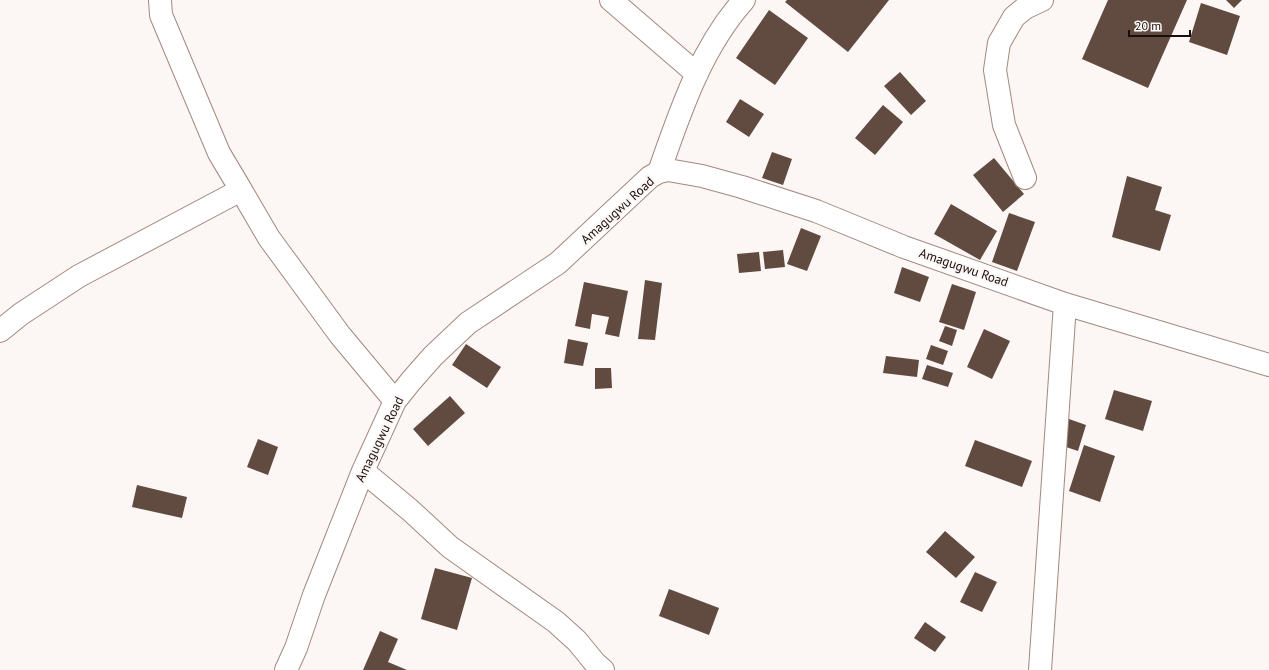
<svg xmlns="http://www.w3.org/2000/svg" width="1269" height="670" font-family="'PT Sans',sans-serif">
	<rect width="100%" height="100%" fill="#fcf6f4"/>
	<path fill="#614b41" d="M787,0H889L848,52L785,2Z
		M1108,0H1187L1148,88L1082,59Z
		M1226,0H1242L1234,8Z
		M1201,3L1240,16L1227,55L1189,42Z
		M769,10L808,38L775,85L736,58Z
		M900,72L926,101L911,115L884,86Z
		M740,99L764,114L749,137L726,122Z
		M883,105L903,122L875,155L855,138Z
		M772,152L792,159L783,185L762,178Z
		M994,158L1024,194L1003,212L973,175Z
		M1127,176L1162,187L1155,210L1171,215L1160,251L1112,237Z
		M951,204L997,231L980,260L934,234Z
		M1009,213L1035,222L1017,271L992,262Z
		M801,228L821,236L807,271L787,264Z
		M783,250L785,267L765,269L763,252Z
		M759,252L761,271L739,273L737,254Z
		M902,267L929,277L920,302L894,293Z
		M645,280L662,283L655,340L638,339Z
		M584,282L628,291L619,337L605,334L609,317L592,314L590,329L575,326Z
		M952,284L976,292L964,330L939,322Z
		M945,326L957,330L952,346L939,341Z
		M984,329L1010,341L992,379L967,367Z
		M568,339L588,343L583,366L564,363Z
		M466,344L501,367L487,388L452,365Z
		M931,345L948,351L943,365L926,359Z
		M886,356L919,360L917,377L883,373Z
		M927,365L953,373L948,387L922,379Z
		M595,368H611L612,388L595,389Z
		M1114,390L1152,401L1143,431L1105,419Z
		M450,396L465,413L428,446L413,429Z
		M1069,419L1086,425L1078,451L1060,445Z
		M258,439L278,447L268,475L247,467Z
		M975,440L1032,461L1022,487L965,466Z
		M1084,445L1115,456L1100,502L1069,491Z
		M137,485L187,497L182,518L132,507Z
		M945,531L975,557L956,578L926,552Z
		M435,568L472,578L457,630L421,619Z
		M975,572L997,582L982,612L960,602Z
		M669,589L719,608L709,635L659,616Z
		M925,622L946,637L935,652L914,638Z
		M380,631L398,639L388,662L407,670H363Z"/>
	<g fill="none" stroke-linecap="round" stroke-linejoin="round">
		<defs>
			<path id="minor" d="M160,0L161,15L219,153L241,190L269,238L340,335L395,401
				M611,0L697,74
				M659,172C680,112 701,48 744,0
				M1025,178L1004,125L995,70L999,43L1014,17L1025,8L1042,0
				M0,331L21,314L79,276L241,190
				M363,471L410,510L450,547L556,622L577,641L595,663L603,670
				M286,670L296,648L314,595L363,471L395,401L411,381L433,356L468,323L558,263L650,177L659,172L668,170L702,176L742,187L816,211L904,247L1065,304L1269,365
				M1040,670L1065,304"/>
		</defs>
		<use href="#minor" stroke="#a3897f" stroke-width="24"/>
		<use href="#minor" stroke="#fff" stroke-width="22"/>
	</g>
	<g text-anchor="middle" stroke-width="4" stroke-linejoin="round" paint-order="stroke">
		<g font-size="13" fill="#180f0c" stroke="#fcf6f4">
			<text transform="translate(617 210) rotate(-42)" y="5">Amagugwu Road</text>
			<text transform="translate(964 267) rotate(19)" y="5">Amagugwu Road</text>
			<text transform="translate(379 439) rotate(-64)" y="5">Amagugwu Road</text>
		</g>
	</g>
	<path d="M1129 30v6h61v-6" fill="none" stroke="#180f0c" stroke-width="2"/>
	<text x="1135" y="30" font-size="12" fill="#180f0c" stroke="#fcf6f4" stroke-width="3" paint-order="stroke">20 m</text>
</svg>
